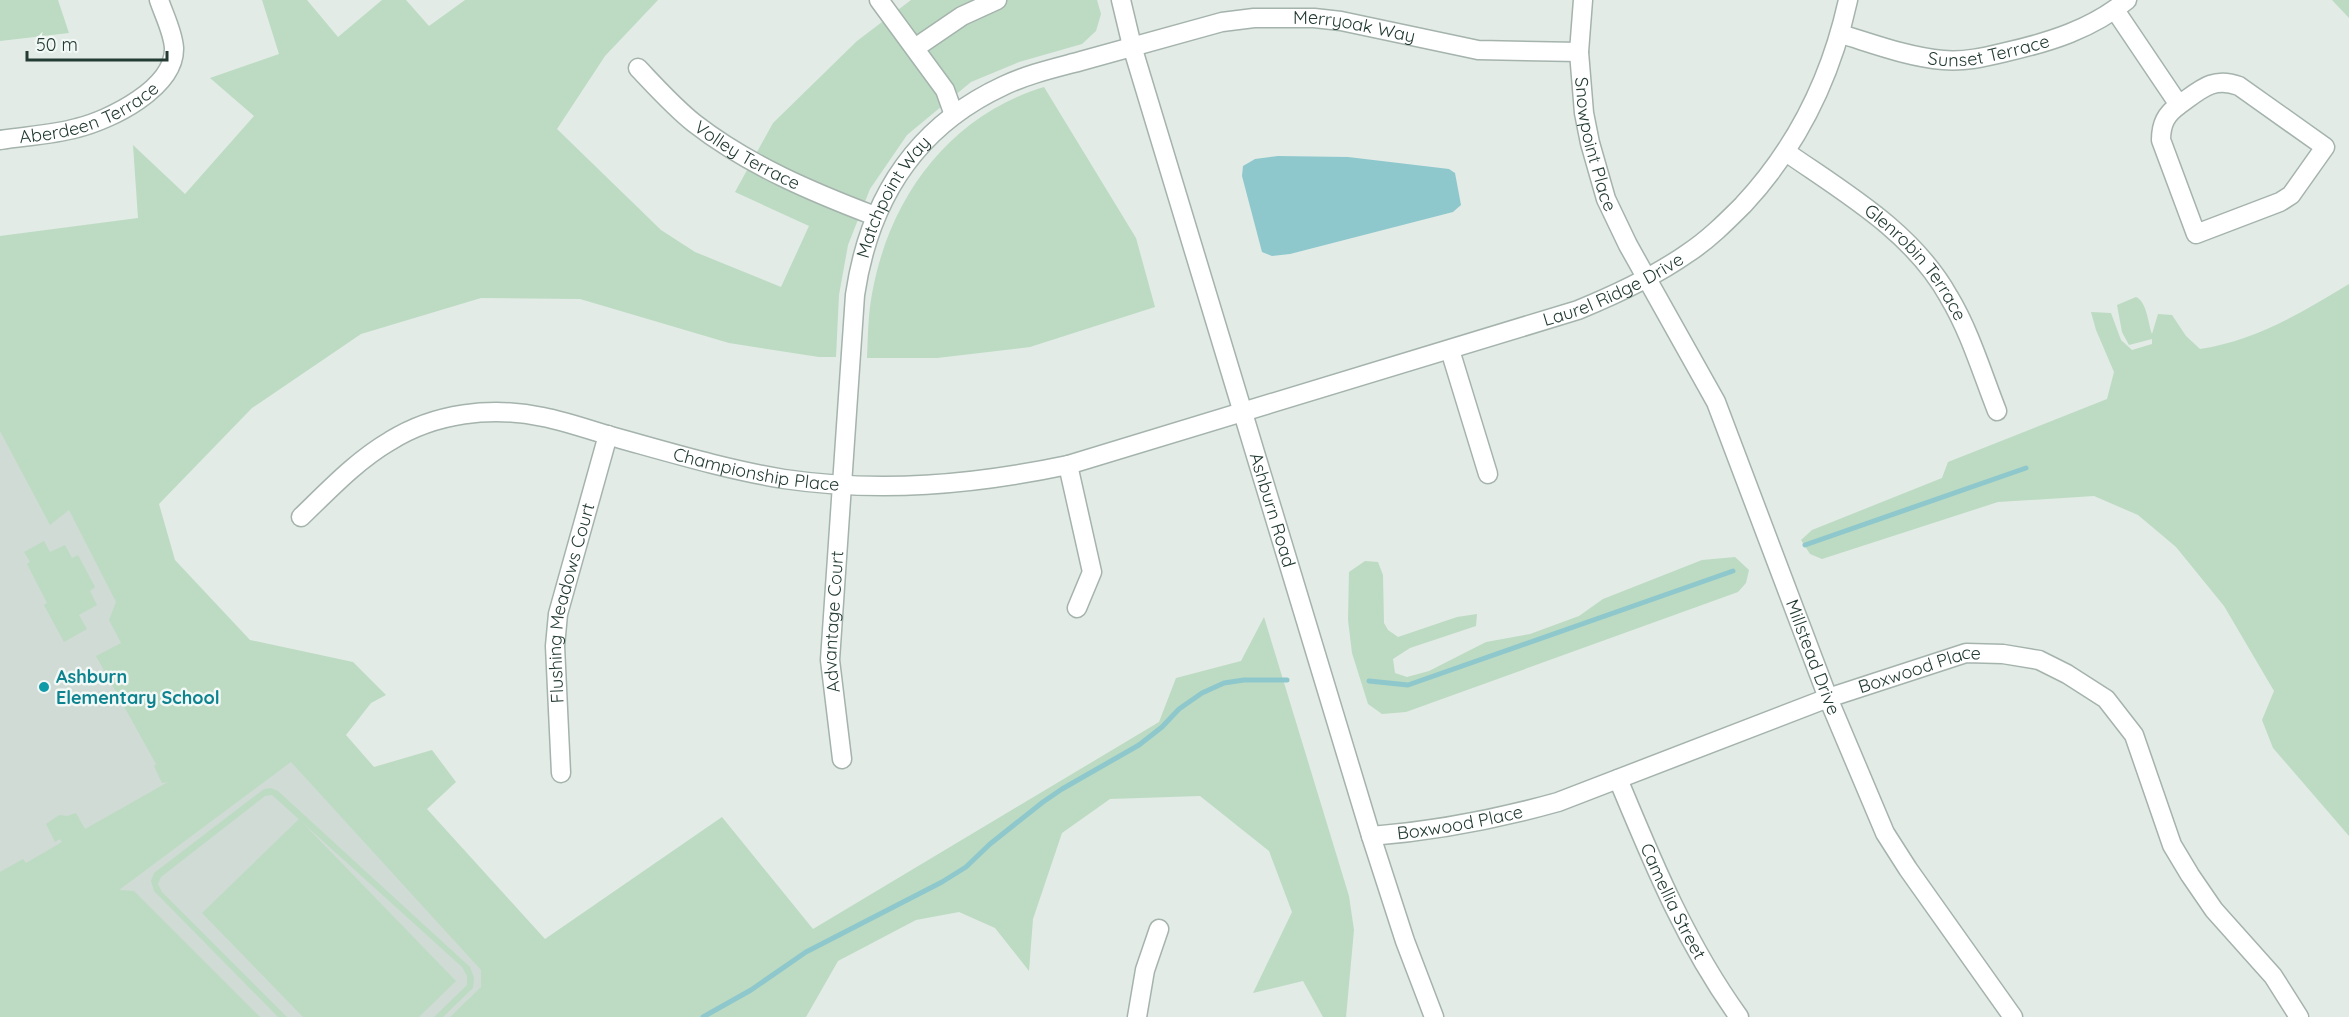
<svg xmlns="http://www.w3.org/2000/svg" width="2349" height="1017" font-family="Quicksand,sans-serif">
	<rect width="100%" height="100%" fill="#e2ebe6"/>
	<path fill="#d0dbd5" d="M0,317L116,518L597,1017H0Z"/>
	<path fill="#bcdbc2" d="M0,0H58L69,33L0,41Z
		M262,0H307L338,37L382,0H406L429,26L465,0H658L605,56L557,129L661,230L695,252L781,287L809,226L735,192L773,123L857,41L911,0H1097L1101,14L1096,31L1082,44L1019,62L971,82L907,135L870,189L848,245L839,295L836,357H819L729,343L580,299L481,298L361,334L252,408L159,504L175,560L250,640L353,662L386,695L371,703L346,735L374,767L432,750L456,782L427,809L545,939L722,817L813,929L1159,722L1176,678L1241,661L1264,617L1349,896L1354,930L1346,1017H1323L1303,981L1253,993L1292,912L1269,851L1200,796L1110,799L1062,833L1033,919L1029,971L995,928L959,912L916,920L838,961L806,1017H450L481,987V970L291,762L119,890L134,891L260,1017H0V872L23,859L26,863L62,842L60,839L55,842L46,824L59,815L67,816L76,813L85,829L168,782L162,783L154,766L156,764L96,656L121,643L109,620L116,602L69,510L50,525L0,431V236L138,218L133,145L185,194L254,116L210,78L279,54Z
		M2331,0H2349V18L2332,0Z
		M1044,87L1136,238L1155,307L1030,347L937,358H867C868,337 868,314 872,294C889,198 949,116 1044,87Z
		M2349,284V836L2273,748L2262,720L2274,691L2224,606L2176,547L2138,515L2094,496L1998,502L1822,559L1810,554L1801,540L1812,530L1942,478L1948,462L2107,399L2114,372L2096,330L2091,312L2111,313L2121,340L2132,350L2152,344V339L2129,345L2122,332L2117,305L2136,297C2147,302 2148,323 2152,334L2158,314L2172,315L2186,336L2200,349C2255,341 2303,312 2349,284Z
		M44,541L50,552L65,545L72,558L78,555L95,587L90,591L97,605L79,615L87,629L64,642L44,605L47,603L27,564L30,562L24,552Z
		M1735,557L1749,570L1746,583L1738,592L1406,712L1382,714L1368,704L1352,653L1348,620L1349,572L1365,561L1378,562L1383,575L1384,623L1388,630L1398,637L1457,617L1477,614L1476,626L1410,648L1393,659L1395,673L1407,677L1429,671L1486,642L1530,634L1579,616L1603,599L1702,560Z
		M271,788L278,791L470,967L474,978L473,988L443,1017H434L467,985V976L462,967L272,795L265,796L161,877L158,884L162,892L287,1017H278L154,891L151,881L154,873L264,789Z
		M299,819L456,981L419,1017H303L202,913Z"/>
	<path fill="#8ec8cc" d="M1278,156L1348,157L1449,169L1455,173L1461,205L1453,212L1290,254L1272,256L1262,252L1242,176L1243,166L1255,159Z"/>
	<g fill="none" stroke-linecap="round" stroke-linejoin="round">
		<path stroke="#8ec8cc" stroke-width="5" d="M1805,545L2026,468
			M1369,681L1408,685L1733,571
			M703,1017L751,990L806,952L942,882L966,867L990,844L1043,802L1062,789L1139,745L1162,727L1179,709L1202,693L1224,683L1244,680H1287"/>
		<defs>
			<g id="minor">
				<path d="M879,0L945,90L954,115"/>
				<path id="s1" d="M1121,0L1132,46L1371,836L1405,941L1434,1017"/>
				<path id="s2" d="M1583,0L1579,52L1584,113L1590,143L1606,199L1628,245L1716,402L1828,698L1885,833L1908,869L2013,1017"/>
				<path d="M2115,10L2179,105C2166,114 2161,124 2161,140L2196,234L2280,202L2291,195L2325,147L2239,86C2213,76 2200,90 2179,105"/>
				<path id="s3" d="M1841,34C1874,44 1908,57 1943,60C1965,62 1985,57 2006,52C2050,42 2092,29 2127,0"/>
				<path d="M915,48L962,16L997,0"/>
				<path id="s4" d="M638,68C656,87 674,107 694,123C748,165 812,192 875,216"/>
				<path id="s5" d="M0,140C25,136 52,135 77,128C110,120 175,88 174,48C173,32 164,15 159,0"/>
				<path id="s6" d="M1786,152C1845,193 1913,232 1949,297C1970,332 1982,373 1997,411"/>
				<path d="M1450,350L1488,474"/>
				<path d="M1068,465L1092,572L1077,608"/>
				<path id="s7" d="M301,517C329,490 356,461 390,441C435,413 491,406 543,417C569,422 595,432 621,439C675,454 729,470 784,479C880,493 973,485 1068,465L1578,310C1617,294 1654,277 1688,253C1708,240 1726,222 1743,205C1798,146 1831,78 1848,0"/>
				<path id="s8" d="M842,759L830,660L855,295C869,200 915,127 1003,86C1028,74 1055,68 1081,61C1128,48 1175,35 1222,22L1254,18H1314L1341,21L1478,50L1579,52"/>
				<path id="s9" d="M561,773L555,646L558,614L608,435"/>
				<path id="s10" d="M1618,779C1653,863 1685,942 1739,1017"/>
				<path id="s11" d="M1371,836C1434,831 1497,819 1558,802L1828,698L1966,653L2003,654L2039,660L2067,674L2106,699L2134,735L2172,845L2190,875L2214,910L2273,976L2299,1017"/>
				<path d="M1137,1017L1145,970L1159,929"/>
			</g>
		</defs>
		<use href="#minor" stroke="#a5b3ad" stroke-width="21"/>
		<use href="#minor" stroke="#fff" stroke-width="18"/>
	</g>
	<circle fill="#0f9aa8" stroke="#f2f8f5" stroke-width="2" cx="44" cy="687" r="6"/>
	<g text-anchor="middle" stroke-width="5" stroke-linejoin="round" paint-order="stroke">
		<g font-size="18" fill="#233b33" stroke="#f2f8f5">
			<text dy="6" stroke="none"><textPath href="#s8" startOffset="1095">Merryoak Way</textPath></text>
			<text dy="6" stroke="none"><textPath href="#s3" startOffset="152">Sunset Terrace</textPath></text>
			<text dy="6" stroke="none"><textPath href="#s5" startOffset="94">Aberdeen Terrace</textPath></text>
			<text dy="6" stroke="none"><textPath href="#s2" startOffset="146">Snowpoint Place</textPath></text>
			<text dy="6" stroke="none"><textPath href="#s4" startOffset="141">Volley Terrace</textPath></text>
			<text dy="6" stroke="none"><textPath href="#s8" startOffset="572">Matchpoint Way</textPath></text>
			<text dy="6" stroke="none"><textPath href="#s6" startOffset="172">Glenrobin Terrace</textPath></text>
			<text dy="6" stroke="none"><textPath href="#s7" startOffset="1384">Laurel Ridge Drive</textPath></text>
			<text dy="6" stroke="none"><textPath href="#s7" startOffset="496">Championship Place</textPath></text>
			<text dy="6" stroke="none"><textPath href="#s1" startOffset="532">Ashburn Road</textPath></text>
			<text dy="6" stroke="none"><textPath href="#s9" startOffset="172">Flushing Meadows Court</textPath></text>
			<text dy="6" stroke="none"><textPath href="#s8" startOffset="138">Advantage Court</textPath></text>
			<text dy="6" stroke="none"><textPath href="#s2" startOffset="706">Millstead Drive</textPath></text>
			<text dy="6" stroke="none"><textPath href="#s11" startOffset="576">Boxwood Place</textPath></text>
			<text dy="6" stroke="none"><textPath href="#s11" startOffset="90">Boxwood Place</textPath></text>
			<text dy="6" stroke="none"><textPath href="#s10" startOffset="134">Camellia Street</textPath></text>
		</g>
		<g font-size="18" font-weight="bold" fill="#0d838f" stroke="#f2f8f5" text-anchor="start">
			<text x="56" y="683">Ashburn<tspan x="56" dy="21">Elementary School</tspan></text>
		</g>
	</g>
	<path d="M27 51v9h140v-9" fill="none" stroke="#233b33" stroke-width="3"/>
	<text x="36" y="51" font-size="18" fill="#233b33" stroke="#f2f8f5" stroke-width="4.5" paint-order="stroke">50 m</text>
</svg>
